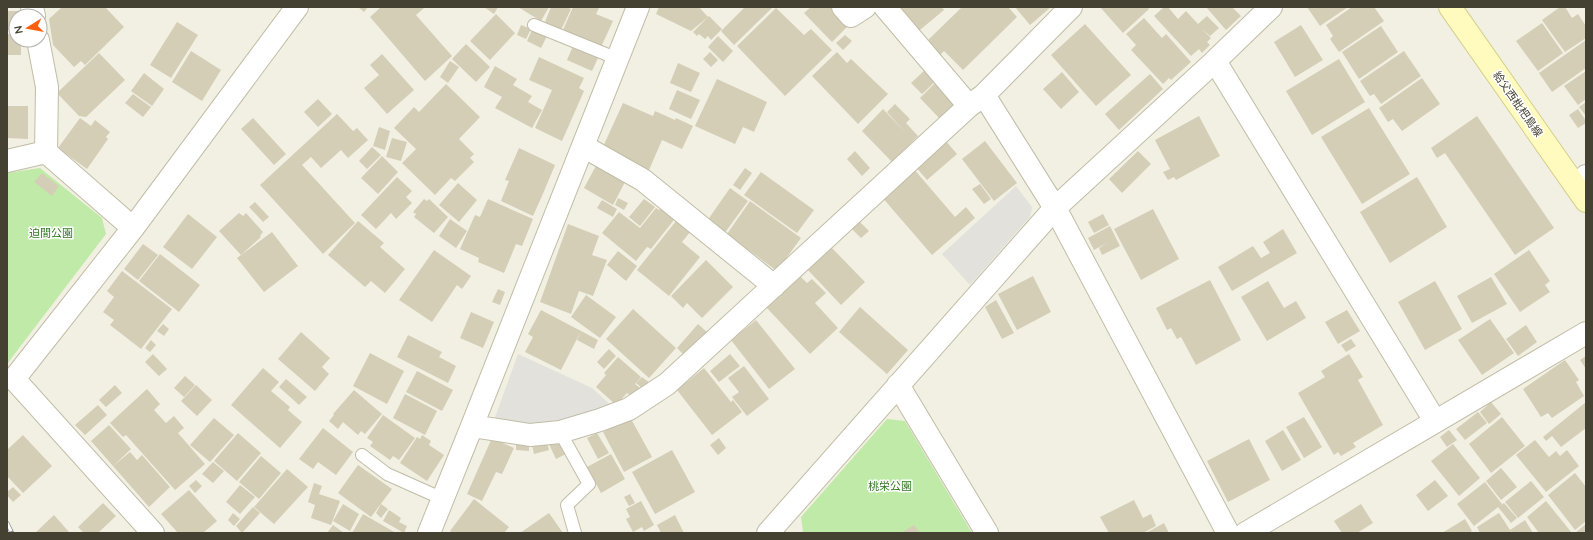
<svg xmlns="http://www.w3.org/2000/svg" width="1593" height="540" font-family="Quicksand,'Noto Sans JP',sans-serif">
	<rect width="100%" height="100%" fill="#f2f0e2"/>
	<path fill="#c0eaa7" d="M40,168L102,218L106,234L7,364V173Z
		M887,419L905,421L972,533H803L801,517Z"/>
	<path fill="#e2e1db" d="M1016,186L1032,207L1030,217L970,285L942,254Z
		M518,354L592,388L614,408L530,428L494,420Z"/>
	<path fill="#d4ceb7" d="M62,7H105L124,27L85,65L81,61L74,67L53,45L49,19Z
		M358,7H368L364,12Z
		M381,7H423L424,8L416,15L452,56L425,81L370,17Z
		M484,7H498L494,14Z
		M518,7H549L541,21Z
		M551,7H567L571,9L561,30L545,22Z
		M573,7H597L599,8L596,14L613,21L601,47L563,30Z
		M659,7H699L708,17L691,31L656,14Z
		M745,7H773L734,45L721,31Z
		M811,7H834L850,24L832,42L804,13Z
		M893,7H942L944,10L915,34Z
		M962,7H1008L1017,17L963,70L944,51L939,56L925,43Z
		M1015,7H1051L1030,25Z
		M1100,7H1148L1149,9L1123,33Z
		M1164,7H1168L1178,19L1186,11L1198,24L1207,16L1219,28L1210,36L1201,28L1211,38L1207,42L1210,45L1202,53L1199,49L1191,56L1154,16Z
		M1206,7H1232L1241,16L1226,30Z
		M1307,7H1348L1320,26Z
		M1352,7H1374L1384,21L1339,52L1330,39L1333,36L1326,25Z
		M1560,7H1565L1572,18L1578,14L1586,26V38L1565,52L1542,20Z
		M776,8L804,35L811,29L832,50L785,96L737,46Z
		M7,11H18V16H16V31L7,30Z
		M496,14L515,33L490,60L470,41Z
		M709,16L722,29L711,40L708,36L705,39L699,34L697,36L693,32Z
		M1144,18L1162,38L1166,34L1191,62L1171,80L1169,78L1163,84L1131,50L1136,45L1126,34Z
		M177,22L198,35L171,78L150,65Z
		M1542,23L1563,53L1538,71L1516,41Z
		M1085,24L1131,75L1096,106L1051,55Z
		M521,25L531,29L526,39L517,35Z
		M1301,25L1323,60L1295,77L1274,42Z
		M1381,26L1398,52L1359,79L1342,52Z
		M532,30L547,36L541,48L527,41Z
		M7,34H16V40H21V55H7Z
		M845,35L852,41L843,50L836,43Z
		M718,36L733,51L723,62L708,47Z
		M1586,40V68L1552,92L1539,73Z
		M466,44L490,67L476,82L452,59Z
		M573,46L598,58L592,71L567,60Z
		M191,51L221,70L202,101L172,82Z
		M1404,51L1421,76L1381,104L1374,94L1370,96L1360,81Z
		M710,52L718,60L711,67L703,59Z
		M837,52L847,63L851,59L888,94L858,124L812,76Z
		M99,53L125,80L86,117L79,116L57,93Z
		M382,54L414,90L387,114L364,88L379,75L370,65Z
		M539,57L584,78L579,88L584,91L562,141L535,128L552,90L529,80Z
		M1339,59L1365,102L1312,135L1286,91Z
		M450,61L459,67L448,83L440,77Z
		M678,63L700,73L691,92L670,83Z
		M495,66L517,79L513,85L532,96L528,102L542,110L532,128L495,108L502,97L484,87Z
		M926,69L937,80L922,94L911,83Z
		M1586,71V99L1578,105L1564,86Z
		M1062,72L1079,92L1061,109L1043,89Z
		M144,73L164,89L152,106L131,91Z
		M1150,74L1163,89L1119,130L1105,114Z
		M1422,78L1440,104L1402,131L1393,119L1388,122L1379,108Z
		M717,79L767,102L754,132L743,127L735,144L695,126Z
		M937,81L957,102L940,119L920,98Z
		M446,84L480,117L459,139L474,154L470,158L474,162L455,181L451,178L435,195L402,163L416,149L394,128L414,107L419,112Z
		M677,90L700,100L691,119L669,109Z
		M133,94L151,107L143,117L125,103Z
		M318,99L332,114L318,127L304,112Z
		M1586,102V116L1579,107Z
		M623,103L653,116L655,111L675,120L676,118L693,126L682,149L662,140L649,170L602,149Z
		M895,104L910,119L906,123L918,136L892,162L862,131L883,109L905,132L887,112Z
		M7,106H28V139L7,138Z
		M1369,108L1410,174L1362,204L1321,137Z
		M1578,109L1586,121V123L1578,128L1569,115Z
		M337,114L353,131L357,128L368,140L348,158L341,150L321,168L311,157L302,165L355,223L323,254L260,185Z
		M1199,116L1220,156L1176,180L1174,177L1168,180L1163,172L1170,169L1155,140Z
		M1477,116L1554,228L1515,255L1445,153L1437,158L1431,148Z
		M80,118L91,126L95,120L110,132L106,137L108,139L87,169L58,148Z
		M253,118L286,154L274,165L241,129Z
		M379,127L390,131L385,150L373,146Z
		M392,138L407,142L401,161L386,157Z
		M945,140L957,154L927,180L915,166Z
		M985,141L1017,183L994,201L962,159Z
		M372,147L381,155L367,169L359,161Z
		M519,148L555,165L542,196L534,193L542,196L533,216L501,201L509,181L505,180Z
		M855,151L870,168L862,176L847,159Z
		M1138,151L1151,164L1122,193L1109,179Z
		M382,156L398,172L378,194L361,178Z
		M597,164L626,180L613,205L584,188Z
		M745,168L752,173L740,190L733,185Z
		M913,168L955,217L966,207L975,218L932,255L881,196Z
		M761,172L814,210L797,233L744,195Z
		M42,173L59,186L52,196L34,182Z
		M397,177L412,191L406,197L412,203L396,219L391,213L376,229L361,215Z
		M1417,177L1447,227L1390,263L1360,212Z
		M458,183L477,200L459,222L439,205Z
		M980,184L991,199L984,204L972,189Z
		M730,188L748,201L724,234L707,221Z
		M618,198L628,203L624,210L615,205Z
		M424,199L427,201L429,199L448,217L434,233L414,217L416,214L413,212Z
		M488,199L533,219L522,246L516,244L504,273L478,262L479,258L460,249L475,215L480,217Z
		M644,199L655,207L640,226L629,217Z
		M602,200L617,209L613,217L597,208Z
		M750,201L801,238L777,271L727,234Z
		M255,202L269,217L263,222L249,207Z
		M663,206L677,216L651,249L647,247L636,261L602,233L619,212L640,228L656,208L659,210Z
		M1153,209L1179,259L1141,280L1114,229Z
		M239,213L243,216L246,213L263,232L260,236L261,237L241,255L219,231Z
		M188,214L217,237L192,269L163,247Z
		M1103,214L1109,225L1094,233L1088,222Z
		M450,219L467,231L456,248L439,236Z
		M358,221L384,243L380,247L405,269L385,293L371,281L365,287L328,255Z
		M676,221L690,232L682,242L700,257L669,296L637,270Z
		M860,222L869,231L861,238L852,229Z
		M568,224L599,236L592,255L607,260L593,296L579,291L571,314L540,302Z
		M1110,226L1120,246L1102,255L1099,248L1107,243L1094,250L1088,238Z
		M1283,229L1297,253L1232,291L1218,267L1253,246L1261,258L1270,253L1263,242Z
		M272,232L298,266L264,292L237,258Z
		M143,244L158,255L138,280L124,269Z
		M830,246L865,282L841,305L807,269Z
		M434,250L471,276L462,289L457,285L432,322L399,300Z
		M1529,250L1550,281L1545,285L1550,292L1520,312L1494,274Z
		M618,251L637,266L626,281L607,265Z
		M160,254L200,285L179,312L139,281Z
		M706,260L733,287L702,318L687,303L683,308L671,296Z
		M122,271L172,309L141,349L110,325L114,320L103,312L114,297L107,291Z
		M800,276L807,283L812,279L826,293L815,303L838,328L810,354L766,307Z
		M1033,276L1051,312L1017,330L998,294Z
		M1491,277L1507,304L1472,323L1457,296Z
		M1210,280L1241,340L1196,365L1181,337L1177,339L1171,328L1167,330L1156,308Z
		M1268,281L1284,308L1296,301L1306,318L1267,341L1241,297Z
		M1435,281L1462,329L1425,350L1398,302Z
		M498,289L505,292L500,305L492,302Z
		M586,295L616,317L600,338L571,317Z
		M996,300L1014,333L1002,339L985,307Z
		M860,307L908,350L887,374L839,332Z
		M633,309L676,348L649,378L606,339Z
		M541,310L581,331L561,370L525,352L533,337L528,334Z
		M1347,310L1360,331L1338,344L1325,322Z
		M471,312L494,322L483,348L460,338Z
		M1490,319L1514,353L1482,375L1458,340Z
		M756,320L795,369L769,389L731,340Z
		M163,324L169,329L164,336L157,331Z
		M698,324L708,333L686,357L677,348Z
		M1526,325L1537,342L1518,356L1506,339Z
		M581,331L598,340L594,349L577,340Z
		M301,332L330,358L322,367L329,374L315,391L278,359Z
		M408,335L442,352L439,357L456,366L448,383L397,357Z
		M1351,339L1356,346L1346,352L1341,345Z
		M151,340L156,345L150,352L145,348Z
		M609,349L616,356L604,369L597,362Z
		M370,353L404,371L387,404L353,386Z
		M153,354L167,369L159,376L145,362Z
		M730,354L740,366L719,382L710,371Z
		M1349,354L1363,377L1358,380L1383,425L1353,443L1356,447L1341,456L1338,452L1334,455L1298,393L1325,377L1321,371Z
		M1586,356V369L1580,360Z
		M618,357L641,377L635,384L640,388L632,397L627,393L616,405L596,387L606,375L604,373Z
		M1565,360L1579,380L1576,382L1584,396L1552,418L1548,413L1541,417L1523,389Z
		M744,366L769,399L747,416L732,397L739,392L728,378Z
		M263,368L279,382L271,391L290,407L288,410L302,422L280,448L231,405Z
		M704,368L731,402L733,400L742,412L712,435L677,390Z
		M417,371L453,390L442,411L406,392Z
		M185,376L195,385L184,397L174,388Z
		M642,377L650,383L644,390L636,383Z
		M286,379L307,397L299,405L279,387Z
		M115,385L122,393L106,407L99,400Z
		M196,385L212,400L197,416L181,401Z
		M147,389L160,404L154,410L166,423L174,416L184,428L178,433L205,464L175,490L126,435L123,437L110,423Z
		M354,390L382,414L365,434L361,431L358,435L343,422L338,429L329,421L334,415L333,414Z
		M405,394L437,411L425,435L393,418Z
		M1491,402L1501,414L1489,424L1480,412Z
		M1586,402V428L1561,447L1552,436L1546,441L1543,437Z
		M98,405L107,415L85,435L75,425Z
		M1478,412L1487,423L1465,440L1456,429Z
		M383,415L415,438L399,460L393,456L390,460L370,446L373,442L367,438Z
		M630,417L652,457L624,472L603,432Z
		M1304,417L1322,447L1304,458L1286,427Z
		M1502,417L1525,446L1491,473L1469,444Z
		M214,418L234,435L210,462L190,445Z
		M109,425L131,449L113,466L91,441Z
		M323,428L353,452L336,475L318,462L313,469L299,459Z
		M1283,430L1301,460L1282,471L1265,441Z
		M1449,430L1457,440L1447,447L1440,437Z
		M238,433L261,453L237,481L214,461Z
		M597,433L609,453L598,459L587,438Z
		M23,435L52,466L23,493L7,476V450Z
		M422,435L431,441L429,445L444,455L427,481L400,463L417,437L420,439Z
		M558,437L566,454L556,459L548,442Z
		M492,438L514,448L502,474L496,472L482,501L467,494Z
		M546,438L549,450L534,454L531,441Z
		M719,438L726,448L718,455L710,445Z
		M1249,439L1270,480L1228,502L1207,461Z
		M516,440L529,441V451L516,450Z
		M1535,440L1549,457L1556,451L1560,456L1567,450L1579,466L1546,492L1516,455Z
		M1453,444L1480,478L1459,496L1431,461Z
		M672,450L695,492L655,514L632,472Z
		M130,452L137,460L133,464L142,455L170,487L149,507L113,466Z
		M611,454L625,479L601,493L587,467Z
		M261,456L281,473L259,499L239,482Z
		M213,462L224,471L213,483L202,474Z
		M358,465L392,489L371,517L338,493Z
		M1501,468L1517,487L1501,500L1486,481Z
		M287,469L308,487L274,524L254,507Z
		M1575,473L1586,487V521L1575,530L1548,495Z
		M196,480L202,486L195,493L189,486Z
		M1435,480L1448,496L1428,511L1416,495Z
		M1531,481L1544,497L1518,518L1505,502Z
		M1485,482L1502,504L1474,526L1457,504Z
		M314,483L322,486L319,494L340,501L331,525L311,518L315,505L308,502Z
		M240,485L255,497L240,514L226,502Z
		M13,487L21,495L13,502L7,495V492Z
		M189,490L217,521L203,533H178L161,514Z
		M630,494L635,503L629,506L624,497Z
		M474,499L509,527L504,533H453L450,531Z
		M1134,500L1143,518L1151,514L1156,526L1143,533H1109L1100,517Z
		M641,501L654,525L644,531L642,527L633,532L626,519L630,517L626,509Z
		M1546,501L1572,533H1539L1527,517Z
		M103,503L116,516L98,533H84L78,527Z
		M1504,503L1517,518L1511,523L1498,507Z
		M343,504L359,514L350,531L333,521Z
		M381,504L388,509L381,518L376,513Z
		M1361,504L1373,523L1357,533H1342L1334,521Z
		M253,507L260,513L242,533L236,526Z
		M389,510L401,518L399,522L407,526L404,533L383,521Z
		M233,513L240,519L234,526L228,520Z
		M549,513L563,533H520Z
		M1499,513L1512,533H1480L1477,527Z
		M363,514L396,533H352Z
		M54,515L69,532L35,533Z
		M675,515L684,533H661L657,525Z
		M1465,519L1472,531L1469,533H1442Z
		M1525,520L1533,533H1513L1510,530Z
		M1164,523L1169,533H1146Z
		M1586,524V533H1575Z
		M333,525L344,533H327Z
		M914,525L920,533H901Z"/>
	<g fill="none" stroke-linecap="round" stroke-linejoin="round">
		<defs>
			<path id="lane" d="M534,25L618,59
				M560,432L589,484L567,505L575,533
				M362,455L387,474L443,499"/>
			<path id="street" d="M32,7L34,16
				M843,7L851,16L865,7
				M885,7L969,106L984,95L1055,208L1228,533
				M38,40L47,87L46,152L133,228
				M1215,61L1435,421
				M984,95L1071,7
				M583,146L643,180L774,286
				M7,161L46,152
				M1577,187L1586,176
				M898,385L987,533
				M472,426L530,435L560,432L600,420L629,409L667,384L969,106
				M153,533L14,379L133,228L297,7
				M429,533L472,426L638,7
				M768,533L1055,208L1215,61L1271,7
				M1246,533L1586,333"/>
			<path id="secondary" d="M1450,7L1586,201"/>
		</defs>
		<use href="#lane" stroke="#c1bda7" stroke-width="14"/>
		<use href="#street" stroke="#c1bda7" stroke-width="24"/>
		<use href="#secondary" stroke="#d5d08e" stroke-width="24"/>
		<use href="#lane" stroke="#fff" stroke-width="12"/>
		<use href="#street" stroke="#fff" stroke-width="22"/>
		<use href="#secondary" stroke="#fffbbf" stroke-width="22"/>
		<defs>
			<path id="rail" d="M7,523L12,533"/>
		</defs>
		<use href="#rail" stroke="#939393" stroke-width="4.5"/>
		<use href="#rail" stroke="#fff" stroke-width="3" stroke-dasharray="9" stroke-linecap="butt"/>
	</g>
	<g text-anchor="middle" stroke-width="3" stroke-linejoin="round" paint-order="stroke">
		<g font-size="11" fill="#444032" stroke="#fff">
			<text transform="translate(1518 104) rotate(55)" y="4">給父西枇杷島線</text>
		</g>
		<g font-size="11" fill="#337923" stroke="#fff">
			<text x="51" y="237">迫間公園</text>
			<text x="890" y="490">桃栄公園</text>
		</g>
	</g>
	<rect width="1593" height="540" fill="none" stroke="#444032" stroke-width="16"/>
	<g transform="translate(28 28) rotate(259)"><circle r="19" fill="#ffffff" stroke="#b4b3ad"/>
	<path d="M0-3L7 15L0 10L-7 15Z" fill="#ff5e0c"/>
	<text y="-6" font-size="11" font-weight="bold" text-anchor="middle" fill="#444032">N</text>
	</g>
</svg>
